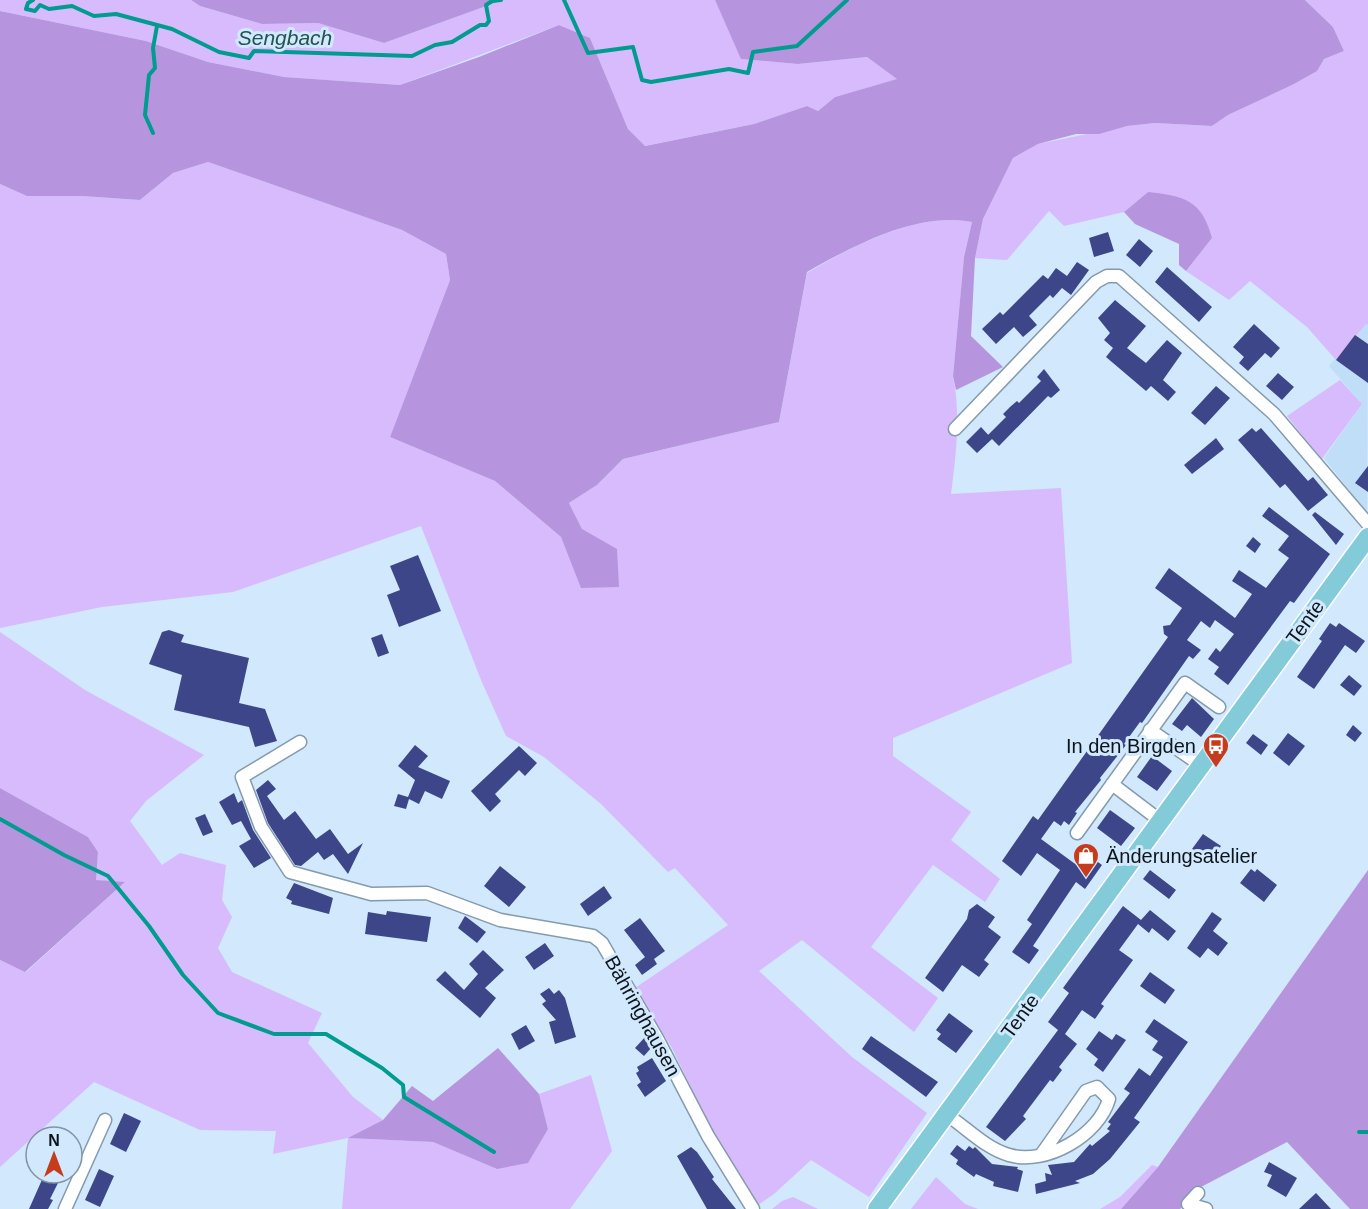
<svg xmlns="http://www.w3.org/2000/svg" width="1368" height="1209" font-family="Arial,sans-serif">
	<rect width="100%" height="100%" fill="#d1e8fd"/>
	<path fill="#c0def8" d="M1366,324L1368,325L1367,513L1324,458L1362,404L1329,366Z"/>
	<path fill="#d8bbfd" d="M0,0H191L200,6L262,24L318,23L384,43L503,0H715L742,59L798,64L867,57L898,79L835,97L818,111L807,106L754,124L644,146L628,129L590,38L559,25L400,85L284,77L208,62L146,41L0,11Z
		M1305,0H1368V325L1366,324L1336,360L1307,327L1250,281L1229,300L1186,271L1212,238L1148,192L1124,212L1064,226L1049,211L1007,260L975,258L983,219L1013,158L1038,144L1127,126L1155,123L1212,126L1228,115L1292,85L1324,59L1344,51L1333,27Z
		M208,162L402,230L446,254L450,280L390,437L495,481L561,537L582,588V529L569,503L597,485L623,459L779,422L807,273C853,246 917,211 972,222L964,257L953,376C961,415 956,455 951,494L1061,488L1072,663L893,738V756L971,812L951,840L1000,879L985,902L933,865L871,947L938,998L914,1032L802,940L759,971L852,1057L927,1113L869,1197L811,1160L774,1194L758,1205L715,1137L672,1048L635,988L728,925L675,868L668,872L601,804L544,757L506,736L481,680L421,526L233,592L102,607L0,628V184L28,196H82L140,200L173,173Z
		M1340,380L1362,404L1321,460L1287,416Z
		M0,632L85,690L204,755L146,801L130,821L162,865L180,853L226,865L222,900L232,917L218,948L232,972L322,1013L308,1043L353,1097L383,1120L350,1138L433,1142L497,1169L548,1129L539,1094L591,1075L612,1151L570,1209H342L348,1138L273,1154L276,1131L200,1130L94,1082L0,1167V960L26,972L124,883L95,880L98,852L88,837L0,788Z
		M1152,1165L1158,1167L1121,1209H1100L1120,1197Z
		M936,1177L965,1204L978,1209H911Z
		M793,1197L818,1209H772L782,1201Z"/>
	<path fill="#b695de" d="M191,0H503L384,43L318,23L262,24L200,6Z
		M715,0H1305L1333,27L1344,51L1324,59L1317,71L1292,85L1228,115L1212,126L1155,123L1127,126L1099,134H1076L1038,144L1013,158L983,219L975,258L971,336L1003,367L956,390L953,376L964,257L972,222C917,211 853,246 807,272L779,422L623,459L597,485L569,503L582,529L617,549L619,587L581,588L561,537L495,481L390,437L450,280L446,254L402,230L208,162L173,173L140,200L82,196H27L0,184V11L146,41L208,62L284,77L400,85L479,57L559,25L590,38L628,129L645,146L754,124L807,106L818,111L835,97L897,79L867,57L798,64L741,59Z
		M1148,192C1184,196 1202,200 1212,238L1186,271L1179,265V244L1135,224L1124,212Z
		M0,788L88,837L98,852L96,880L125,882L25,972L0,960Z
		M1368,870V1209H1350L1287,1142L1201,1187L1180,1209H1121L1158,1167Z
		M498,1048L539,1094L548,1129L528,1163L497,1169L433,1142L348,1138L383,1120L412,1086L433,1101Z"/>
	<g fill="none" stroke-linecap="round" stroke-linejoin="round">
		<path stroke="#029b8f" stroke-width="4" d="M33,0L28,3L26,9L35,11L40,5L49,9L72,6L94,16L116,14L172,29L219,52L249,58L254,51L412,56L435,45L452,42L480,25H486L489,21L486,5L492,1L501,0
			M564,0L588,53L633,47L642,80L651,82L729,69L748,73L753,52L797,46L847,0
			M153,133L145,115L149,75L155,68L153,48L157,26
			M0,819L64,855L108,876L149,926L183,975L218,1013L274,1034H326L382,1068L403,1085L404,1097L494,1152
			M1359,1132H1368"/>
	</g>
	<path fill="#3d4688" d="M1108,232L1114,251L1094,257L1089,238Z
		M1139,239L1153,251L1140,267L1126,255Z
		M1077,262L1089,270L1071,295L1062,288L1053,298L1050,295L1029,316L1037,325L1023,337L1014,327L996,344L982,329L1000,312L1003,315L1043,275L1048,279L1056,268L1067,276Z
		M1167,267L1212,307L1199,322L1155,282Z
		M1115,300L1146,326L1127,348L1146,363L1167,340L1182,353L1163,380L1176,392L1168,401L1151,386L1146,391L1106,357L1113,348L1104,340L1110,333L1098,318Z
		M1254,324L1280,348L1271,358L1265,353L1248,371L1239,363L1244,357L1233,347Z
		M1355,335L1368,344V383L1336,360Z
		M1044,369L1060,390L1051,398L1048,396L999,446L988,435L1006,417L1003,414L1010,407L1017,401L1019,403L1041,381L1037,377Z
		M1278,373L1294,387L1282,400L1266,386Z
		M1216,386L1230,398L1205,425L1191,413Z
		M981,427L992,439L977,453L966,442Z
		M1252,428L1256,432L1261,428L1308,481L1313,477L1328,495L1308,511L1285,484L1280,488L1238,440Z
		M1216,438L1224,449L1192,474L1184,465Z
		M1368,466V492L1355,483Z
		M1269,507L1330,554L1294,603L1290,601L1228,685L1214,674L1219,667L1208,659L1216,648L1220,652L1234,634L1215,620L1210,628L1201,621L1187,640L1201,650L1193,659L1189,656L1142,723L1140,722L1124,744L1126,745L1100,778L1101,780L1075,812L1077,813L1069,825L1064,821L1061,826L1054,821L1041,839L1078,866L1087,854L1102,865L1085,889L1076,882L1033,946L1039,950L1029,964L1012,952L1032,924L1027,920L1060,870L1037,853L1021,876L1002,861L1033,816L1038,820L1168,637L1164,634L1163,626L1170,625L1182,608L1155,588L1169,568L1235,618L1252,594L1232,581L1239,570L1266,588L1289,558L1278,550L1289,536L1262,516Z
		M1315,512L1344,534L1336,545L1312,515Z
		M1253,537L1261,544L1255,553L1246,546Z
		M418,555L441,611L399,627L387,595L400,590L390,566Z
		M1330,623L1336,627L1339,623L1365,641L1356,653L1345,645L1314,689L1297,677L1322,641L1319,639Z
		M169,630L184,635L181,642L249,658L239,703L265,709L277,741L255,747L249,727L174,710L182,675L149,664L162,632Z
		M382,634L389,653L378,657L371,638Z
		M1349,675L1362,686L1354,696L1340,685Z
		M1192,698L1214,719L1201,737L1187,725L1182,731L1172,724Z
		M1353,725L1362,733L1355,742L1346,735Z
		M1288,733L1305,746L1289,766L1273,753Z
		M1253,734L1268,745L1261,755L1246,743Z
		M415,745L428,756L418,767L450,781L442,799L425,791L419,804L409,799L406,809L394,806L398,794L408,797L415,780L398,766Z
		M519,746L537,763L525,776L519,770L495,794L501,801L490,812L471,791Z
		M1152,756L1172,771L1157,791L1137,777Z
		M268,780L276,789L267,796L284,820L295,811L316,839L330,829L348,854L363,843L348,874L333,854L324,860L318,852L301,866L295,865L268,823L256,790Z
		M234,793L238,803L242,800L253,830L271,858L254,868L239,846L251,839L241,821L232,825L219,802Z
		M1110,810L1135,828L1121,846L1097,828Z
		M205,814L213,832L203,836L195,818Z
		M1203,834L1221,846L1210,861L1192,849Z
		M500,866L526,887L509,907L484,886Z
		M1251,869L1255,872L1257,869L1277,885L1264,902L1240,883Z
		M1150,870L1176,890L1169,899L1143,879Z
		M294,883L333,898L329,914L291,904L292,901L286,898Z
		M604,886L612,898L588,916L580,904Z
		M977,904L995,917L988,927L1001,937L984,960L989,964L979,977L962,965L943,992L925,978L967,919L969,910Z
		M1123,906L1141,920L1150,910L1176,931L1168,941L1152,928L1149,933L1138,924L1119,950L1133,960L1101,1004L1104,1006L1095,1019L1082,1010L1065,1034L1077,1044L1059,1067L1062,1070L1053,1082L1050,1080L1023,1116L1026,1119L1005,1141L986,1127L1058,1030L1048,1022L1069,993L1063,988Z
		M387,911L431,917L427,942L365,934L368,912L386,915Z
		M1212,912L1222,919L1213,931L1228,943L1218,956L1208,948L1200,958L1187,948Z
		M465,916L486,932L477,943L458,928Z
		M640,918L665,951L654,959L657,964L642,975L635,965L645,957L624,930Z
		M545,943L554,956L534,970L525,957Z
		M483,950L504,970L485,988L496,998L480,1018L436,980L445,971L464,990L478,974L469,964Z
		M1150,972L1175,990L1165,1004L1140,986Z
		M549,988L554,994L559,990L565,998L576,1037L555,1044L549,1022L556,1020L542,1004L546,1001L540,994Z
		M949,1013L973,1031L956,1053L937,1039L941,1034L936,1030Z
		M1154,1019L1188,1042L1134,1118L1140,1122L1110,1159L1093,1174L1075,1181L1080,1183L1036,1194L1035,1184L1046,1181L1045,1173L1052,1175L1048,1165L1074,1162L1090,1144L1092,1146L1110,1131L1107,1129L1111,1124L1108,1122L1130,1093L1124,1089L1139,1068L1150,1076L1163,1057L1152,1050L1158,1041L1145,1032Z
		M526,1025L535,1041L519,1050L511,1034Z
		M1099,1031L1112,1040L1116,1034L1126,1040L1103,1072L1094,1065L1098,1059L1086,1049Z
		M646,1036L652,1047L644,1056L635,1048Z
		M871,1036L938,1082L926,1097L862,1049Z
		M652,1058L666,1081L645,1097L637,1085L641,1082L636,1073L639,1071L637,1067Z
		M124,1113L141,1121L126,1152L110,1144Z
		M957,1145L965,1151L969,1146L973,1149L975,1147L992,1164L1018,1167L1017,1169L1023,1171L1018,1192L993,1186L994,1182L976,1174L974,1177L956,1164L958,1160L950,1154Z
		M691,1147L697,1152L714,1177L712,1179L736,1209H707L677,1156Z
		M1269,1162L1297,1178L1286,1197L1267,1186L1272,1175L1264,1172Z
		M99,1169L114,1176L100,1207L85,1200Z
		M45,1173H63L50,1199L53,1200L48,1209H29Z
		M1316,1193L1331,1209H1299Z"/>
	<g fill="none" stroke-linecap="round" stroke-linejoin="round">
		<defs>
			<path id="minor" d="M955,429L1096,282L1107,276H1119L1274,414L1368,524
				M1150,730L1202,766
				M300,742L242,777L261,827L290,872L371,894L427,893L500,920L593,936L602,943L658,1040L708,1136L753,1209
				M1112,784L1162,822
				M1077,833L1185,683L1219,707
				M947,1115C967,1128 985,1148 1009,1155C1046,1166 1099,1135 1109,1099L1097,1087L1086,1091L1041,1155
				M1198,1193L1188,1204L1206,1209
				M65,1209L105,1120"/>
			<path id="primary" d="M877,1209L1368,537"/>
		</defs>
		<use href="#minor" stroke="#849aad" stroke-width="15"/>
		<use href="#primary" stroke="#fff" stroke-width="21"/>
		<use href="#minor" stroke="#fff" stroke-width="12"/>
		<use href="#primary" stroke="#84cbd9" stroke-width="18"/>
	</g>
	<defs>
		<symbol id="bus-pin" viewBox="-11 -11 22 30"><path d="M0 17L-7.5 6A9.5 9.5 0 1 1 7.5 6Z" fill="#c53b1b" stroke="#d1e8fd"/><path d="M-5-6H5V4H4V6H2V4H-2V6H-4V4H-5ZM-3.5-4V0h7V-4ZM-3.5 1.2v1.5H-2V1.2ZM2 1.2v1.5H3.5V1.2Z" fill="#fff"/></symbol>
		<symbol id="shop-pin" viewBox="-11 -11 22 30"><path d="M0 17L-7.5 6A9.5 9.5 0 1 1 7.5 6Z" fill="#c53b1b" stroke="#d1e8fd"/><path d="M-5-2.5h2.3a2.7 3.5 0 0 1 5.4 0H5L5.5 6h-11ZM-1.5-2.5h3a1.5 2.3 0 0 0-3 0Z" fill="#fff"/></symbol>
	</defs>
	<g fill-rule="evenodd">
		<use href="#bus-pin" x="1201" y="731" width="30" height="40"/>
		<use href="#shop-pin" x="1071" y="841" width="30" height="40"/>
	</g>
	<g text-anchor="middle" stroke-width="6" stroke-linejoin="round" paint-order="stroke">
		<g font-size="20" fill="#0d151c" stroke="#d1e8fd">
			<text transform="translate(1305 622) rotate(-54)" y="7">Tente</text>
			<text transform="translate(643 1016) rotate(61)" y="7">Bähringhausen</text>
			<text transform="translate(1020 1016) rotate(-54)" y="7">Tente</text>
		</g>
		<g font-size="20" fill="#0d151c" stroke="#d1e8fd" text-anchor="end">
			<text x="1196" y="753">In den Birgden</text>
			<text x="1106" y="863" text-anchor="start">Änderungsatelier</text>
		</g>
		<g font-size="21" font-style="italic" fill="#22554f" stroke="#d1e8fd">
			<text x="285" y="45">Sengbach</text>
		</g>
	</g>
	<g transform="translate(54 1155)"><circle r="28" fill="#d1e8fd" stroke="#8394a3" stroke-width="1.5"/>
	<path d="M0-4.5L10 22L0 15L-10 22Z" fill="#c53b1b"/>
	<text y="-9" font-size="16" font-weight="bold" text-anchor="middle" fill="#0d151c">N</text>
	</g>
</svg>
